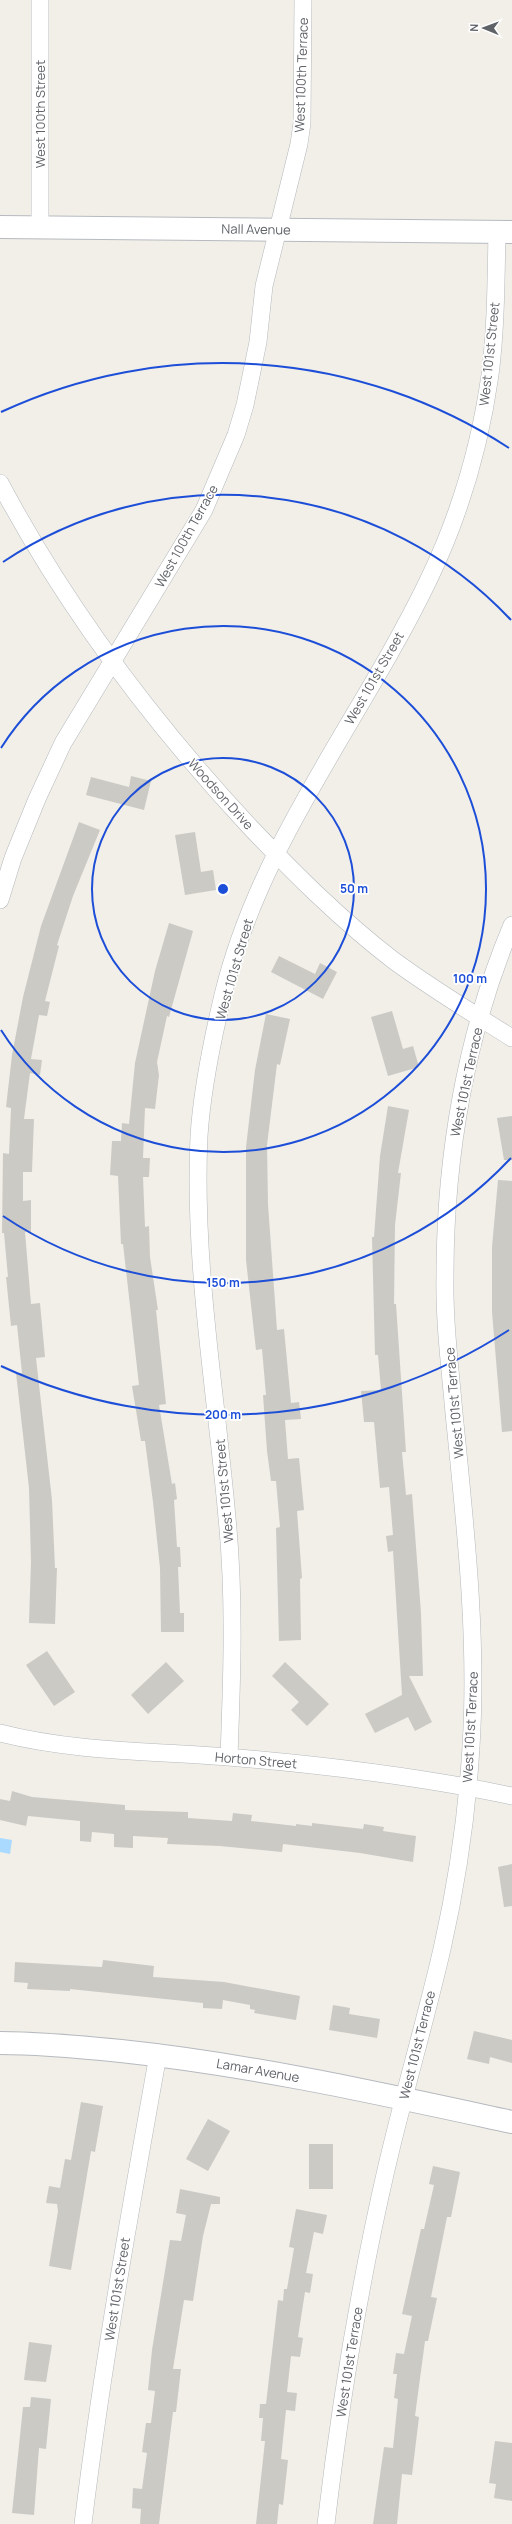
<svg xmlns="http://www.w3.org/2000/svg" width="512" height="2524" font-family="Manrope,sans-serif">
	<rect width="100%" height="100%" fill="#f1efe8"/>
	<path fill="#aadaff" d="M0,1838L12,1840L10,1854L0,1852Z"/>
	<path fill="#cccac5" d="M131,776L151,781L144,810L86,795L91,777L129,787Z
		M79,822L100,830L73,896L57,945L59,946L45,1001L50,1002L47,1016L39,1015L31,1059L42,1060L40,1075L30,1073L24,1119H34L32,1172H23V1201L31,1200V1232H25L31,1304L40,1303L45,1357L36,1358L52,1500L55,1568H57L55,1624L29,1623L31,1562L29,1488L16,1373H22L17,1325L11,1326L6,1277H8L4,1233H2L3,1153L9,1154L11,1108L6,1107L12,1055L23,997L41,926Z
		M195,832L201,872L213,870L216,890L185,895L175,835Z
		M169,923L193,931L169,1017L167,1016L157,1062L159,1075L155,1109L145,1108L143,1158H150L149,1177H143L145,1227L149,1226L150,1257L158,1310H156L166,1404L159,1405L172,1484L175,1483L177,1499L174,1500L177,1547H180L181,1567H178L180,1613H184V1632H161L160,1568L153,1502L145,1441H141L132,1386L139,1385L123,1244H121L118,1176L110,1175L112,1141H121L122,1123L129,1124L135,1063L155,971Z
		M279,956L315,974L320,963L337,972L323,999L271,972Z
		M392,1011L403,1049L413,1046L419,1067L388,1076L371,1017Z
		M266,1014L290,1019L280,1065L277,1064L267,1145L268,1204L277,1330L284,1329L291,1403L299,1402L301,1419L285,1420L288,1459L299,1458L304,1510L297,1511L302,1578L300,1579L301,1640L279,1641L276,1528L280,1527L276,1481H271L267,1451L263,1395H266L262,1349L256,1350L246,1260V1147L255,1070Z
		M388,1106L409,1110L398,1173H401L395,1225L394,1304H396L406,1452H402L406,1495L412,1494L421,1613L423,1676H409L432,1722L415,1731L408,1717L375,1733L365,1714L402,1695L393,1551L388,1552L386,1536L393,1535L389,1487L380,1488L374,1422H364L361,1391L381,1390L378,1355H375L372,1237H374L380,1156Z
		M512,1116V1160H504L497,1118Z
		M498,1180L512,1181V1431L502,1432L492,1312V1247Z
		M47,1651L75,1692L54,1706L26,1665Z
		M166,1662L184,1681L148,1714L131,1695Z
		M285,1662L329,1704L307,1726L291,1710L299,1702L272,1676Z
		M12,1791L32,1797L125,1805V1810L188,1812V1818L232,1821L233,1813L252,1815L251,1821L296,1826V1824L312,1826V1823L363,1829L364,1824L384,1827L383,1831L416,1836L413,1862L360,1853L283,1844L282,1852L220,1846L167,1844L168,1838L133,1836V1848L114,1847V1834L92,1832L91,1842L80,1841V1821L28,1816L26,1826L0,1820V1799L10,1801Z
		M512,1864V1906L504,1907L498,1867Z
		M103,1960L154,1966L153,1977L224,1982L300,1996L296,2020L254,2013L255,2010L250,2009V2005L223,2000L222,2009L203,2008V2003L70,1989V1991L27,1989L28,1983L14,1982L15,1962L102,1967Z
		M333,2005L350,2008L349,2014L380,2019L377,2038L329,2030Z
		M474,2031L512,2040V2063L490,2057L489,2064L467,2059Z
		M81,2102L103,2106L95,2152L91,2151L71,2270L49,2266L58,2211L57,2204L46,2203L49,2186L60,2188L65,2159L71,2160Z
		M208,2119L230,2131L208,2171L186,2159Z
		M309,2144H333V2189H309Z
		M433,2166L460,2172L451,2217H447L431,2297L437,2298L428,2341H425L415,2416L419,2417L412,2475L402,2474L397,2524H373L384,2447L393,2448L398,2399L394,2398L397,2374H393L396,2353L404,2354L412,2316L402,2314L421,2229H424L434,2185L429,2184Z
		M180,2189L220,2197V2204H211L203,2236L193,2301L184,2300L173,2369H181L176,2412H173L159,2524H140L141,2509L132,2508L133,2488L142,2489L147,2453L142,2452L146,2423H151L155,2391L148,2390L152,2350L170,2240L181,2241L186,2215L176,2213Z
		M296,2209L327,2215L323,2234L314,2232L306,2273L313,2274L310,2293L305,2292L298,2337L303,2338L300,2357L291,2356L287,2392L297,2393L295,2411L286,2410L281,2459L288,2460L283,2505L279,2504L277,2524H256L265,2441H261L263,2418H259L260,2404H266L278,2300L283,2301L284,2289H287L294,2248L289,2247Z
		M29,2342L52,2345L46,2382L24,2380Z
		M31,2397L51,2399L46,2449L39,2448L34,2515L12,2513L23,2407H30Z
		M495,2441L512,2443V2501L494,2498L496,2484L489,2483Z"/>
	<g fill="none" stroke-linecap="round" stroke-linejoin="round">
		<defs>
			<path id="street" d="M40,227V0
				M0,483C67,609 153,723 250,827C295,874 341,920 393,960C431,988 472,1013 512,1038
				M0,900L13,858L37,799L63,743L204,510L236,435L245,405L258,342L264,286L299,144L302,123L303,0
				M0,1733C74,1752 152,1751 228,1757C323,1765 418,1776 512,1796
				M229,1757C232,1677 235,1598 227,1518C216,1391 193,1264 199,1136C202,1089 212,1041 223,995C260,842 361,720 428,581C459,517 480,446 490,375C496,328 496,280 497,232
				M83,2524C102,2367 130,2211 158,2055
				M326,2524C340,2405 359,2287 386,2170C403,2096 425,2023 442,1949C457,1883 467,1814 471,1747C478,1636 465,1524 454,1413C450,1367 444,1321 445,1275C445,1156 466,1034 512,925"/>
			<path id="secondary" d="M0,227L512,232
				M0,2043C40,2043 81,2047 121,2051C253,2065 382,2094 512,2122"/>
		</defs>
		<use href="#street" stroke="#b5b8bc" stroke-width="18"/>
		<use href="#secondary" stroke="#b6babf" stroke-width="24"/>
		<use href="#street" stroke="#fff" stroke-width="17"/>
		<use href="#secondary" stroke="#fff" stroke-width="22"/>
	</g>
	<g fill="none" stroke="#1d4ed8" stroke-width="2">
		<circle cx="223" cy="889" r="131"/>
		<path d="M1 748A263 263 0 1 1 1 1030"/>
		<path d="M511 1158A394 394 0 0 1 3 1216M3 562A394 394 0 0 1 511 620"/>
		<path d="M509 1330A526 526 0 0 1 1 1366M1 412A526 526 0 0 1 509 448"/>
	</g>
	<g text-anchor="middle" stroke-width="3.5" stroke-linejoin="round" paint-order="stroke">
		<g font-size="13" fill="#5f6368" stroke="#fff">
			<text transform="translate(301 75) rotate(-88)" y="5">West 100th Terrace</text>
			<text transform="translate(40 114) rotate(-90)" y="5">West 100th Street</text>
			<text transform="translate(256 229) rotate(1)" y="5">Nall Avenue</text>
			<text transform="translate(489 354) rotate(-84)" y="5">West 101st Street</text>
			<text transform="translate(186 536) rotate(-61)" y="5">West 100th Terrace</text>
			<text transform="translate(374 678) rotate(-60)" y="5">West 101st Street</text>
			<text transform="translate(221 794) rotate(48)" y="5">Woodson Drive</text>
			<text transform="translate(234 969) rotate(-74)" y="5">West 101st Street</text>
			<text transform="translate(466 1082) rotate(-78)" y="5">West 101st Terrace</text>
			<text transform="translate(454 1403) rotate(-95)" y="5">West 101st Terrace</text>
			<text transform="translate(224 1491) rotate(-95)" y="5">West 101st Street</text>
			<text transform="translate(470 1727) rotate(-87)" y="5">West 101st Terrace</text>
			<text transform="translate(256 1760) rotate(5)" y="5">Horton Street</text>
			<text transform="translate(417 2045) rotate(-76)" y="5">West 101st Terrace</text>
			<text transform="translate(258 2070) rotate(10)" y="5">Lamar Avenue</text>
			<text transform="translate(117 2289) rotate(-81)" y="5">West 101st Street</text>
			<text transform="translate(349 2362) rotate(-81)" y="5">West 101st Terrace</text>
		</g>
	</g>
	<circle cx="223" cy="889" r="6" fill="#1d4ed8" stroke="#fff" stroke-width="2"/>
	<g font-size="12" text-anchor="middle" font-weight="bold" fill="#1d4ed8" stroke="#fff" stroke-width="3.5" stroke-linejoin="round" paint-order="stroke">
		<text x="354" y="893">50 m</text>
		<text x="470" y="983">100 m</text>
		<text x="223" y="1287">150 m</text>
		<text x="223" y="1419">200 m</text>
	</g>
	<g transform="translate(484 28) rotate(271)" stroke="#ffffff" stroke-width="3" paint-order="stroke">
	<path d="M0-3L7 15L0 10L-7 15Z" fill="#5f6368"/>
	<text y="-6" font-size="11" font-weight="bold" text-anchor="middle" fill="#5f6368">N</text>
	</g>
</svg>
